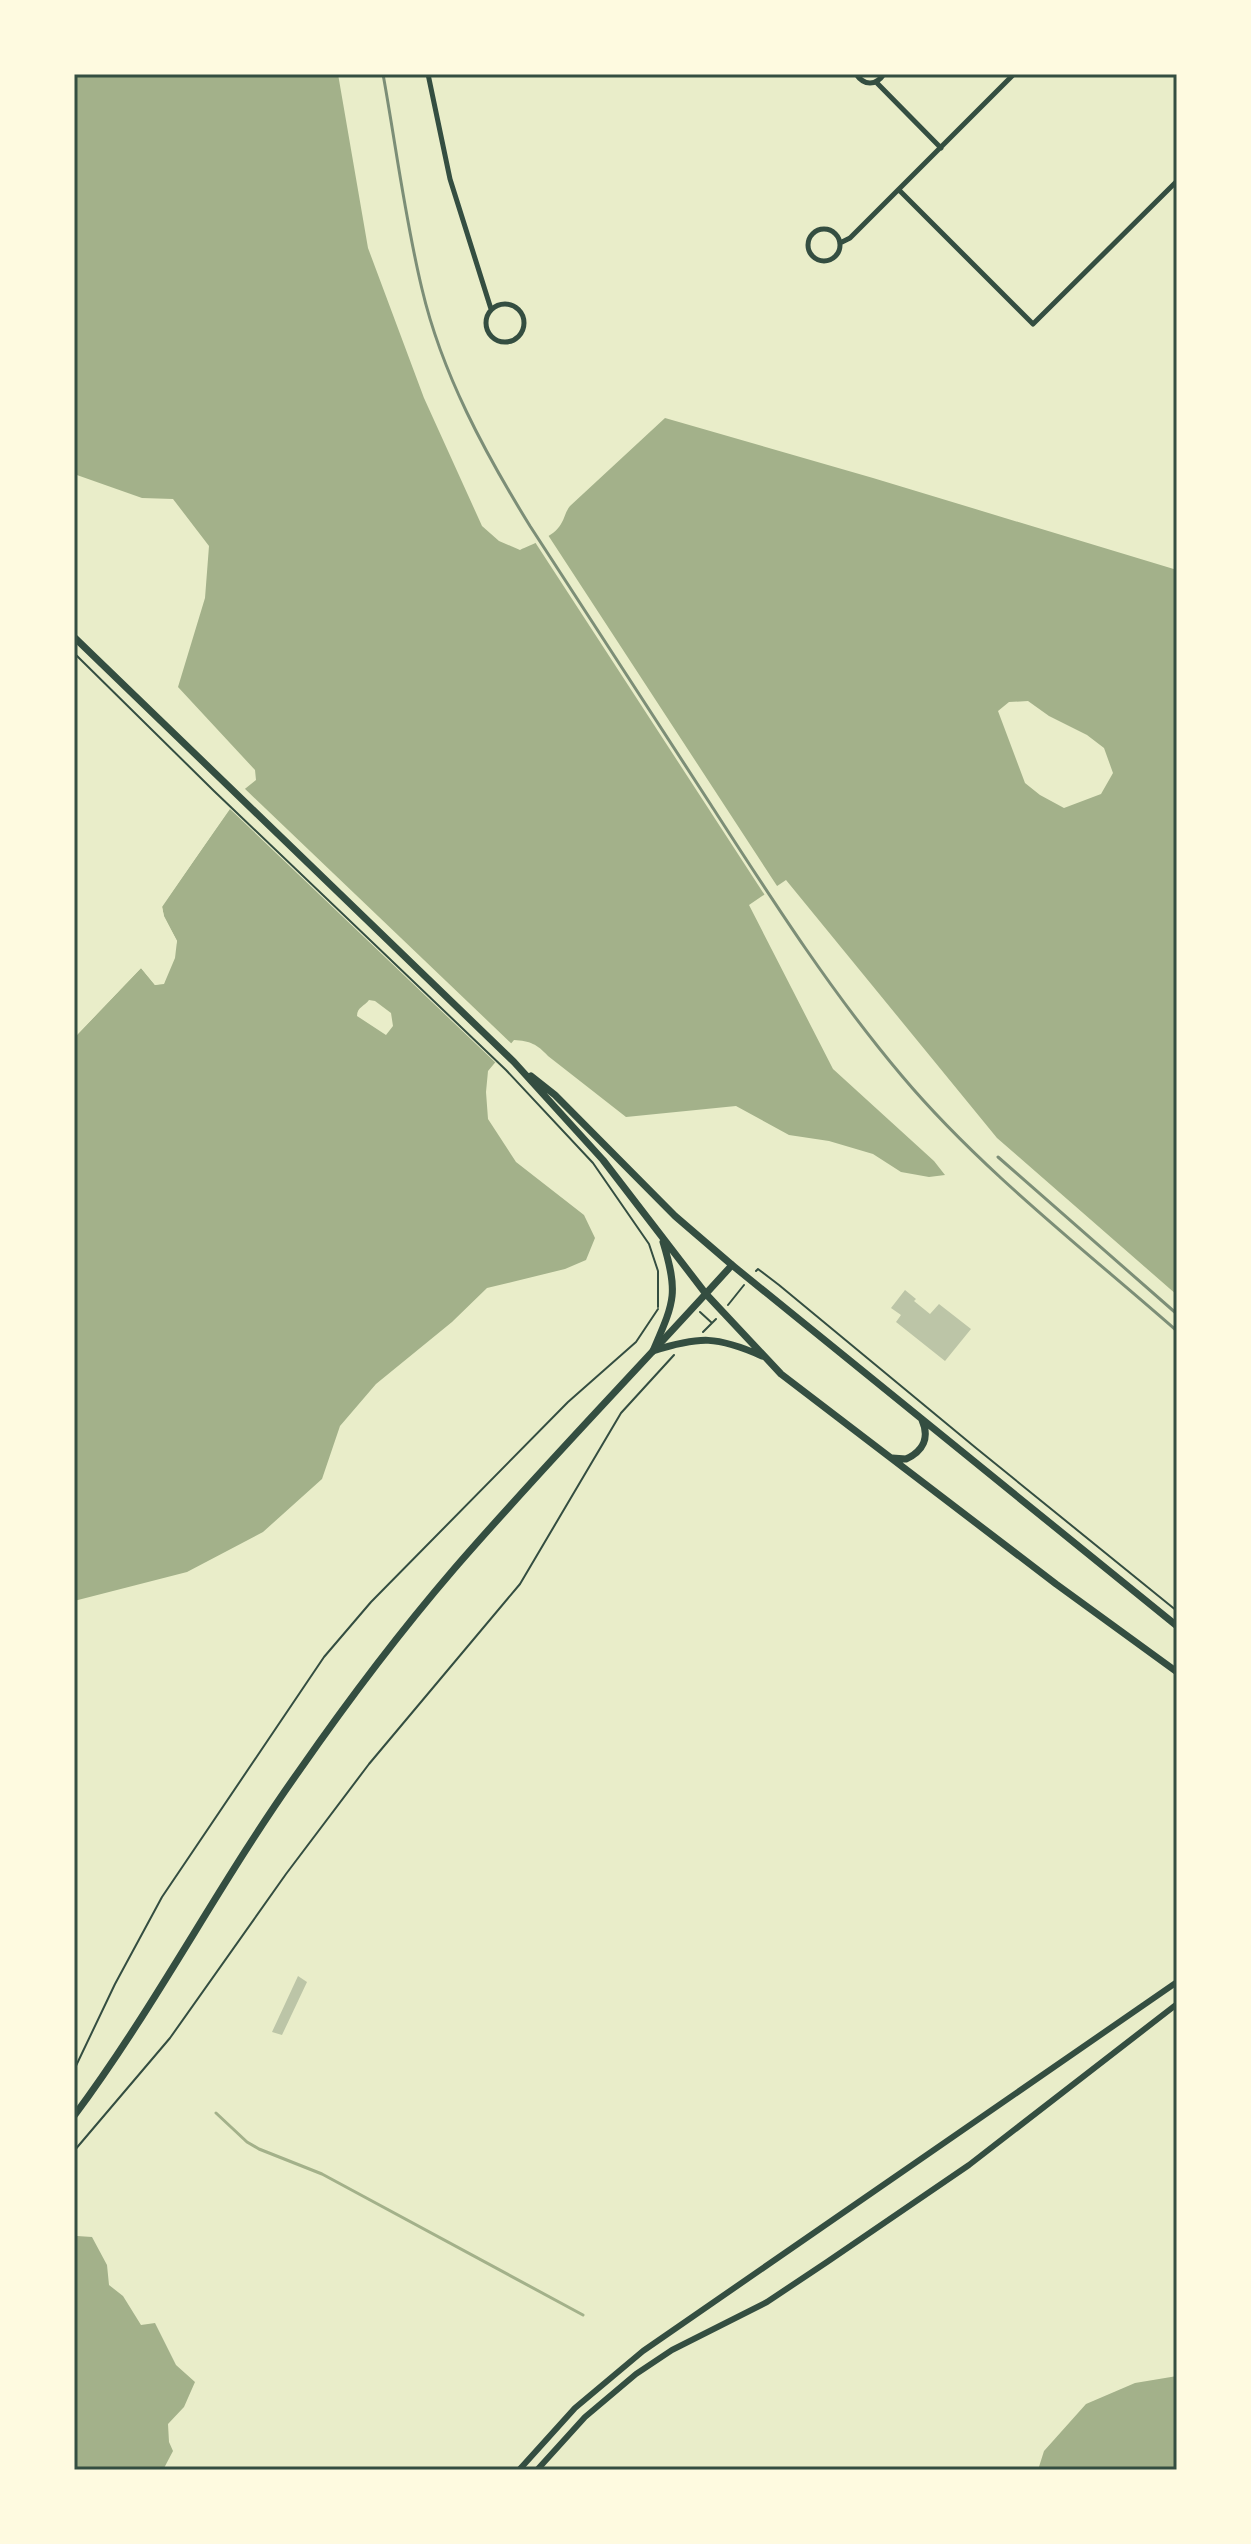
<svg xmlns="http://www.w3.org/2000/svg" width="1251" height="2544" font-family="Figtree,sans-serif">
	<rect width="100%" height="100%" fill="#e9edc9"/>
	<path fill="#a3b18a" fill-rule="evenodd" d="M74,74H338L368,248L424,398L482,526L499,541L520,550C532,544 554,537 561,524C565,518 565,512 570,506L665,418L873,478L1177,570V1295L997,1138L786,880L749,905L833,1069L934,1161L945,1175L929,1177L901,1172L873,1154L829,1141L789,1135L736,1106L626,1117L548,1056C537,1044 530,1041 514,1040L488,1071L486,1092L488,1119L516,1162L584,1215L595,1238L586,1260L565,1269L487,1288L452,1322L376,1384L340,1426L322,1479L263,1532L187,1572L74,1601V1038L141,968L155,985L164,983L177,941L164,916L162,907L241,792L256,780L255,770L178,687L205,598L209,546L173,499L142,498L74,474ZM1028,701L1049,716L1087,735L1104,748L1113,773L1101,794L1064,808L1040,795L1025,783L998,711L1009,702ZM369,1000L375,1001L391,1013L393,1026L386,1035L357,1016C357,1007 365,1006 369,1000Z
		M77,2236L92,2237L107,2265L109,2285L123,2296L141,2325L155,2323L176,2365L195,2382L184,2407L168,2424L169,2442L173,2451L163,2470H74V2238Z
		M1177,2376V2470H1038L1044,2451L1086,2404L1135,2383Z"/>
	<path fill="#e9edc9" d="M546,532L779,889L766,897L533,539Z
		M242,786L514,1046L498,1065L230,809L162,906L164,917L177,941L175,958L164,984L155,985L141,968L74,1038V1032L139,964L144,965L157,981L162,980L171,957L173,942L160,918L158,905Z"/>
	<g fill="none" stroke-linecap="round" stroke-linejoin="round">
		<path stroke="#a3b18a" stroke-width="3" d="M216,2113L247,2142L259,2149L322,2174L583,2315"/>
	</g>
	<path fill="#bcc5a7" d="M905,1290L916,1299L914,1301L930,1314L939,1304L971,1329L945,1361L896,1322L901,1315L891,1308Z
		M298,1976L307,1982L282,2035L272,2032Z"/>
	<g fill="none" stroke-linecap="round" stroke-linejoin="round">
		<path stroke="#344e41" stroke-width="2" d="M74,653L214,791L506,1070L593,1163L649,1244L658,1271V1307
			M756,1271L758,1269L779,1285L976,1448L1177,1611
			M728,1305L744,1285
			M700,1312L712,1323L716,1319
			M703,1332L712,1323
			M74,2070L115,1984L162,1897L324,1657L371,1602L568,1402L636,1342L658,1309
			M74,2151L170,2038L286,1874L369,1764L520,1584L621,1413L674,1355"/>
		<path stroke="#344e41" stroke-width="5" d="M428,74L450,179L491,309
			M856,74C864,86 876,86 884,74
			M876,82L941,148
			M899,190L1033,324L1177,181
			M808 245a16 16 0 1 1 32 0a16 16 0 1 1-32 0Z
			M840,243L850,238L1014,74
			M486 323a19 19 0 1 1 38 0a19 19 0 1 1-38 0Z"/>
		<path stroke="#344e41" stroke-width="6" d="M519,2470L575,2408L643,2351L1177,1982
			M537,2470L585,2417L636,2374L672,2350L767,2302L827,2262L969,2165L1177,2004"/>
		<path stroke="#344e41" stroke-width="7" d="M74,2116C156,2006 219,1883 299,1771C347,1702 399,1633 454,1569C544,1465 640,1367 732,1265"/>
		<path stroke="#344e41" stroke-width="7" d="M74,637L514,1062L603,1160L706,1294L781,1374L1056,1584L1177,1672
			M531,1076L555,1095L675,1216L732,1265L1177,1626
			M653,1351C674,1302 679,1294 663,1242
			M653,1351C700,1336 717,1336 762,1356
			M892,1458L906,1459C923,1451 930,1438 922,1420"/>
		<path stroke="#7c8e77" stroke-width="3" d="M383,74C396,146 405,219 422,289C442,374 485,453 530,526C590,619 651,712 711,805C771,898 831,992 902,1076C980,1169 1086,1251 1177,1331
			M998,1157L1177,1314"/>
	</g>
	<rect width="1251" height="2544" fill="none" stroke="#fefae0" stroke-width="152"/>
	<rect x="76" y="76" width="1099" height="2392" fill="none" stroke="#344e41" stroke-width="3"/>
</svg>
